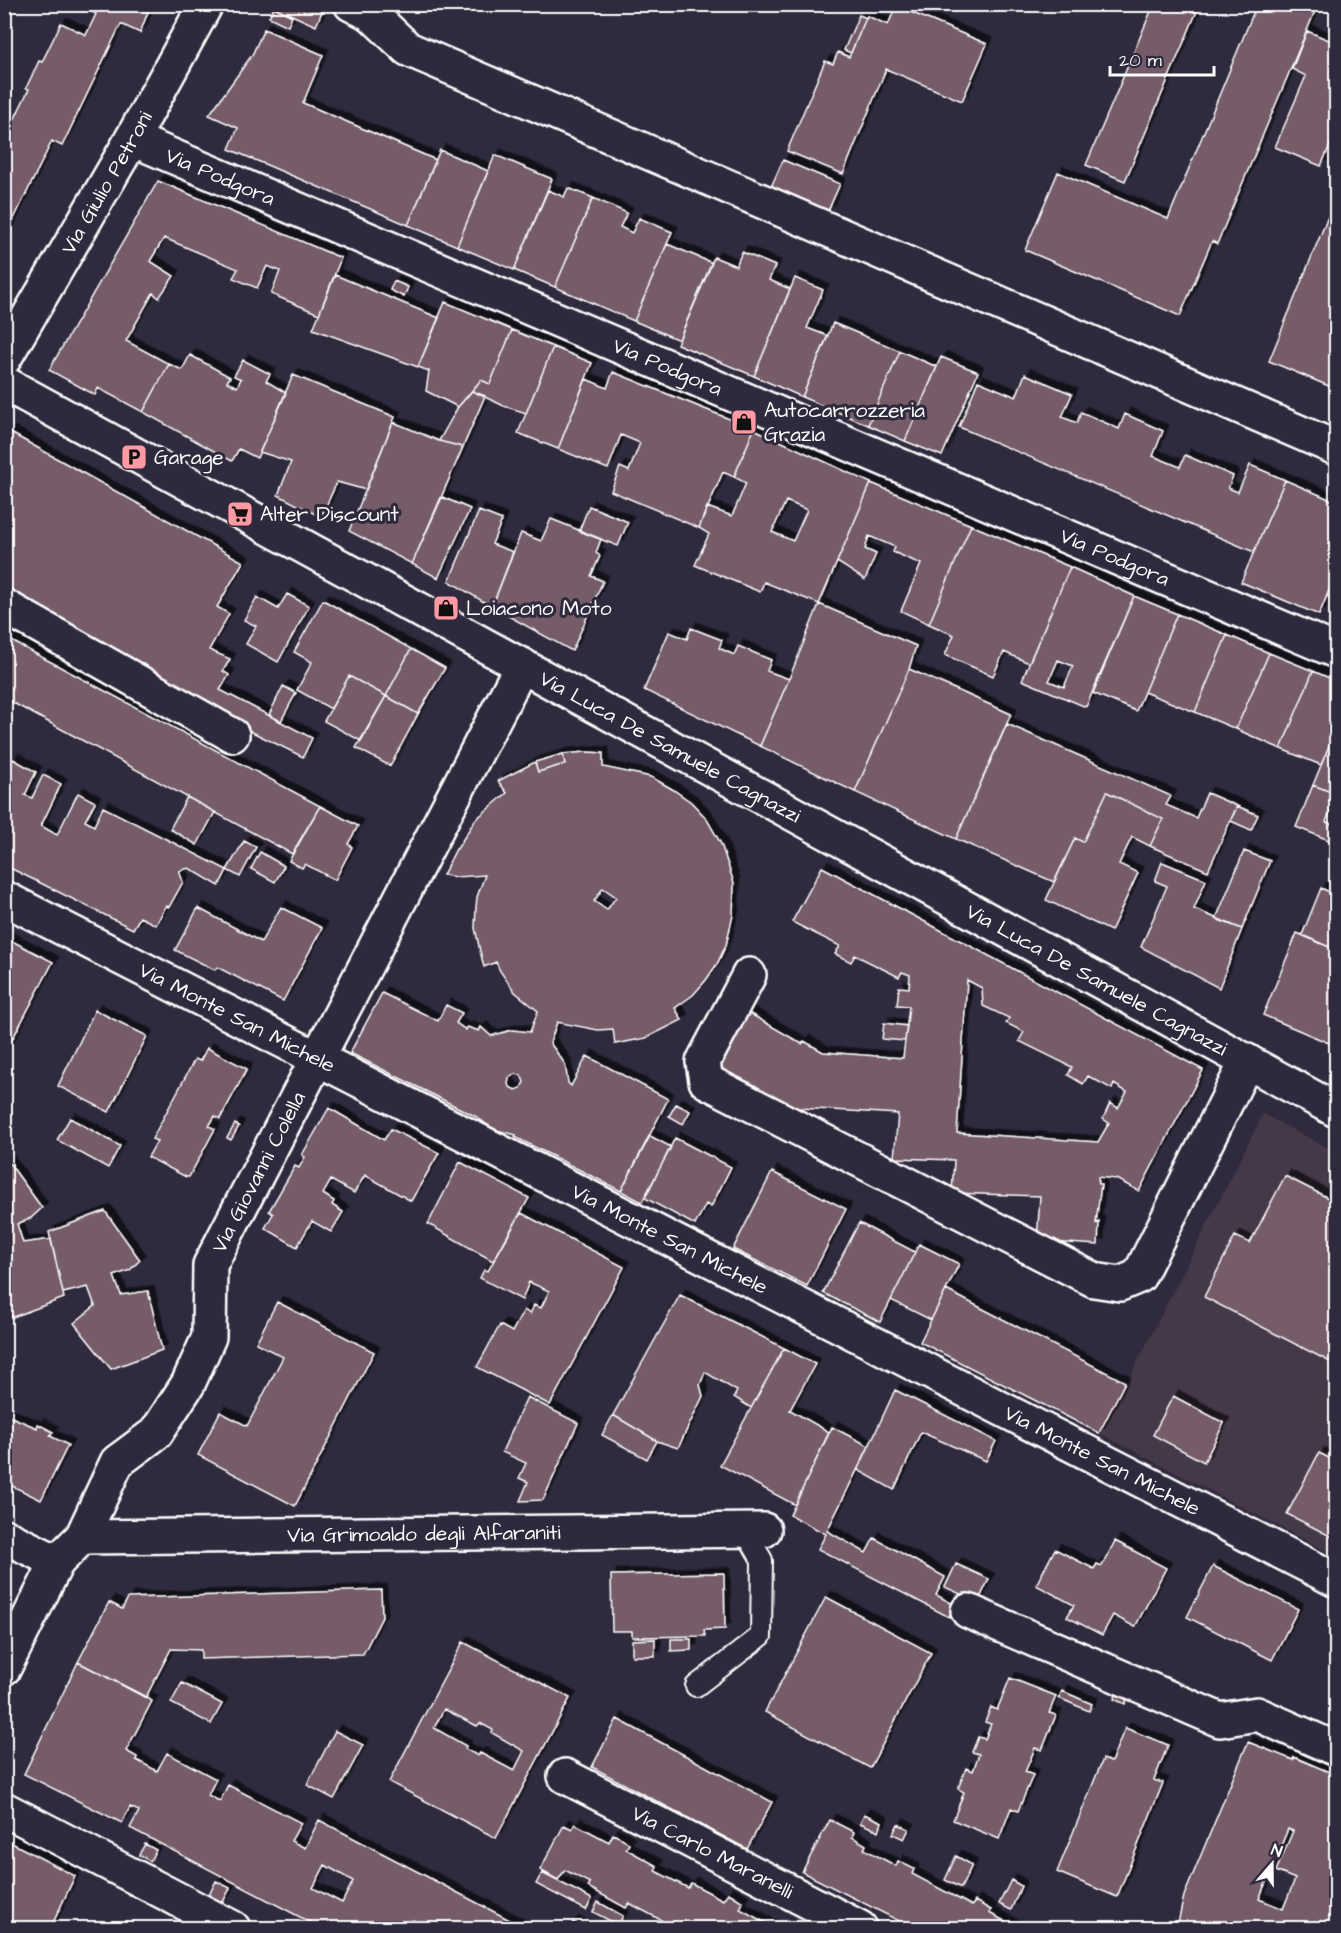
<svg xmlns="http://www.w3.org/2000/svg" width="1341" height="1933" font-family="'Architects Daughter',sans-serif">
	<defs>
		<filter id="shadow"><feDropShadow dx="5.5" dy="-5.5" stdDeviation="0" flood-color="#0009"/></filter>
	</defs>
	<rect width="100%" height="100%" fill="#2f2a3d"/>
	<filter id="ink" filterUnits="userSpaceOnUse"><feTurbulence type="fractalNoise" baseFrequency=".0167" numOctaves="2"/><feDisplacementMap in="SourceGraphic" scale="12" xChannelSelector="R" yChannelSelector="G"/><feConvolveMatrix kernelMatrix="1 2 1 2 8 2 1 2 1" color-interpolation-filters="sRGB"/></filter>
	<g filter="url(#ink)">
		<path fill="#44394a" d="M1263,1114L1336,1152V1556L1101,1434Z"/>
		<path fill="#745c67" stroke="#fff" stroke-width="1.5" fill-rule="evenodd" filter="url(#shadow)" d="M77,4H151L140,33L121,24L62,146L52,141L4,239V119L13,122L29,89L26,88L39,61L42,62L61,23L86,35L96,14Z
			M275,4H312L323,9L316,26L274,7Z
			M1154,4H1200L1125,181L1086,165Z
			M1257,4H1318L1217,244L1212,241L1180,316L1025,250L1058,172L1168,219Z
			M896,6L987,44L962,101L886,69L843,174L787,151L825,61L833,64L838,52L849,57L867,16L888,25Z
			M274,7L292,16L288,26L269,17Z
			M859,15L866,18L851,53L844,50Z
			M264,29L323,55L303,103L436,160L408,225L229,149L238,128L209,115L252,55Z
			M1307,31L1336,43V131L1321,166L1275,147L1306,76L1292,69Z
			M440,150L488,171L457,246L408,225Z
			M495,155L552,179L514,270L457,246Z
			M783,160L840,184L828,211L771,187Z
			M158,181L341,258L319,314L271,294L280,271L267,266L257,288L233,278L238,269L164,238L150,261L174,276L159,298L153,293L126,341L169,364L143,412L98,388L95,395L49,370Z
			M568,188L593,198L555,287L514,270L548,190L564,197Z
			M1336,197V389L1269,361Z
			M593,198L627,213L620,227L632,233L639,218L672,232L634,321L555,287Z
			M667,244L712,263L679,340L634,321Z
			M742,252L775,266L769,280L790,289L754,376L677,344L714,257L736,266Z
			M335,275L439,318L418,367L313,329Z
			M795,278L823,290L807,328L828,336L802,397L754,376Z
			M394,281L408,287L404,297L390,290Z
			M445,302L512,330L490,384L481,380L458,407L426,391L429,371L418,367Z
			M833,323L900,351L868,425L802,397Z
			M512,330L553,347L526,413L504,406L472,391L481,380L490,384Z
			M553,347L592,363L558,449L518,433Z
			M900,351L937,367L905,441L868,425Z
			M190,355L230,377L227,382L237,387L241,379L234,376L243,360L270,374L266,381L286,393L257,458L239,449L232,461L143,412L169,364L182,370Z
			M941,357L978,372L942,456L905,441Z
			M613,372L754,429L734,477L723,472L699,528L611,491L620,467L629,471L640,443L621,435L608,469L558,449L586,379L607,388Z
			M1025,374L1072,394L1062,417L1077,423L1081,412L1119,429L1125,414L1163,431L1153,456L1180,467L1185,455L1233,476L1228,488L1238,492L1250,465L1285,480L1254,552L959,427L978,381L1016,397Z
			M293,375L395,417L366,490L337,482L321,517L278,495L291,462L260,452Z
			M472,391L485,396L463,447L439,441L458,407Z
			M393,422L439,441L463,447L412,564L349,531Z
			M754,429L871,483L819,604L764,582L760,592L695,565L709,534L699,528L707,507L732,516L746,483L734,477ZM786,501L807,510L793,541L772,532Z
			M9,432L243,562L217,607L229,614L209,650L230,659L223,671L229,675L220,690L312,738L303,757L242,727L4,592V440Z
			M1285,480L1336,502V573L1319,615L1241,582Z
			M871,483L971,525L929,624L901,611L921,564L893,552L895,547L869,536L865,549L876,554L865,580L837,562Z
			M442,497L470,509L438,578L412,564Z
			M589,506L628,522L618,546L579,531Z
			M479,511L502,520L492,544L513,552L492,607L449,581Z
			M551,519L601,539L596,553L600,556L591,576L603,581L572,651L492,607L521,533L541,541Z
			M971,525L1070,567L1029,663L1004,652L993,676L945,655L954,635L929,624Z
			M1070,567L1134,596L1086,707L1022,680ZM1058,660L1073,666L1064,687L1049,681Z
			M1336,573V600L1327,596Z
			M287,594L309,606L278,662L246,644L256,626L244,620L257,597L278,609Z
			M1134,596L1177,614L1136,711L1093,693Z
			M323,600L411,649L386,696L349,676L331,709L297,690L312,662L294,652Z
			M819,604L916,646L909,669L855,792L760,746L789,679Z
			M1177,614L1227,635L1195,712L1144,692Z
			M691,628L722,640L719,648L734,655L738,646L771,660L767,671L789,679L760,746L644,690L669,632L687,639Z
			M1227,635L1269,653L1236,729L1195,712Z
			M4,637L320,806L292,854L4,698Z
			M411,649L445,668L418,714L386,696Z
			M1269,653L1313,671L1281,749L1236,729Z
			M909,669L1011,714L956,839L855,792Z
			M1313,671L1336,681V729L1321,765L1281,749Z
			M349,676L386,696L361,741L324,721Z
			M283,686L296,693L281,721L269,715Z
			M386,696L418,714L390,766L356,748Z
			M1007,724L1171,796L1166,805L1196,818L1207,793L1237,806L1208,871L1150,846L1163,819L1107,792L1083,842L1075,838L1054,882L956,839Z
			M1336,729V794L1313,785Z
			M587,752L603,753V767L651,777L672,789L691,802L706,818L721,844L734,883L733,915L726,945L717,964L706,980L693,995L675,1008L682,1020L646,1038L615,1044L613,1029L598,1030L557,1022L550,1043L565,1064L568,1083L571,1086L587,1056L668,1099L621,1191L515,1137L516,1135L493,1129L475,1116L350,1053L382,993L438,1021L446,1005L462,1013L456,1023L466,1030L467,1027L479,1031L481,1027L491,1036L512,1030L530,1032L538,1011L515,992L500,971L496,962L484,967L480,951L475,928L476,907L477,897L485,875L456,877L443,875L456,849H457L475,820L507,793L498,781L535,762L538,772L565,764L563,754ZM603,888L616,897L607,910L594,901ZM515,1074L521,1075L524,1082L521,1088L516,1090L511,1088L508,1084L509,1078Z
			M563,754L565,764L538,772L535,762Z
			M13,759L36,772L25,795L32,798L43,775L61,784L41,826L57,835L78,793L95,802L85,821L94,826L103,807L227,870L219,886L189,868L179,871L183,882L169,907L166,906L156,925L140,917L133,929L4,865V776Z
			M1313,785L1336,794L1326,822L1336,826V843L1296,827Z
			M1107,792L1163,819L1150,846L1132,837L1119,864L1138,873L1111,931L1046,900L1075,838L1083,842Z
			M187,797L215,812L197,845L170,829Z
			M320,806L358,826L348,844L352,847L335,880L305,864L302,868L289,861Z
			M1237,806L1258,815L1251,830L1231,821Z
			M244,841L256,847L240,877L227,870Z
			M1244,851L1270,861L1242,929L1216,919Z
			M260,852L284,866L275,882L251,869Z
			M1162,862L1206,880L1194,909L1242,929L1219,988L1141,947L1167,886L1155,881Z
			M822,867L1203,1070L1139,1191L1116,1179L1098,1177L1099,1184H1101L1096,1223L1099,1222L1098,1245L1037,1241L1040,1196L952,1193L954,1160L894,1158L898,1114L800,1108V1111L796,1110L784,1103L785,1101L769,1093L766,1099L751,1092L755,1085L738,1077L737,1080L716,1069L747,1012L802,1044L804,1041L823,1052L903,1058L909,1006L897,1005L899,987L909,988L910,975L902,972L899,977L855,955L851,962L835,954L840,946L792,922ZM967,980L982,988L983,1006L1009,1018L1006,1023L1024,1032L1019,1041L1072,1067L1068,1075L1083,1084L1088,1076L1112,1089L1114,1084L1127,1092L1118,1108L1110,1103L1103,1119L1109,1123L1098,1142L957,1133Z
			M1321,888L1336,895V950L1302,935Z
			M281,907L322,928L283,1001L217,967L215,970L175,950L198,908L261,942Z
			M1297,933L1336,950V1046L1263,1015Z
			M4,937L53,962L4,1055Z
			M95,1010L147,1036L109,1112L58,1086Z
			M884,1023L907,1026L905,1041L882,1039Z
			M207,1048L247,1069L220,1119L215,1116L209,1126L215,1129L189,1177H186L148,1157L157,1141L152,1139L195,1059L200,1061Z
			M676,1104L690,1111L683,1124L669,1116Z
			M329,1108L384,1140L391,1129L439,1153L411,1201L365,1175L354,1193L331,1180L323,1194L334,1201L332,1205L343,1212L331,1232L312,1221L297,1247L265,1228L273,1214L269,1211L295,1166L299,1168L305,1157L302,1155Z
			M70,1118L120,1146L108,1168L57,1140Z
			M235,1124L239,1126L231,1140L227,1138Z
			M650,1136L671,1147L642,1202L621,1191Z
			M675,1138L731,1167L711,1207L706,1204L695,1225L645,1198Z
			M7,1160L42,1208L31,1218L17,1224L23,1243L51,1239L64,1298L13,1317L4,1307V1161Z
			M460,1162L529,1198L493,1261L428,1224Z
			M772,1172L846,1209L807,1286L733,1249Z
			M1285,1176L1336,1202V1365L1204,1297L1235,1236L1250,1243Z
			M105,1211L140,1260L130,1270L114,1276L121,1295L148,1291L162,1350L111,1369L74,1323L95,1306L88,1287L63,1293L49,1232Z
			M521,1213L624,1267L550,1405L477,1367L500,1325L512,1332L524,1310L530,1314L534,1305L541,1308L549,1291L529,1282L522,1300L480,1278L484,1270L488,1271Z
			M859,1223L915,1252L880,1322L823,1293Z
			M919,1244L959,1264L931,1320L891,1300Z
			M946,1290L1125,1382L1099,1433L920,1342Z
			M680,1295L784,1348L751,1408L734,1397L737,1391L705,1372L700,1385L703,1396L678,1448L657,1441L613,1415Z
			M277,1302L374,1352L295,1506L198,1455L220,1412L247,1426L283,1357L256,1343Z
			M784,1348L815,1364L790,1410L829,1432L795,1505L720,1465Z
			M895,1390L996,1441L986,1461L921,1432L894,1490L858,1470Z
			M1173,1396L1224,1423L1204,1462L1153,1435Z
			M527,1397L578,1423L543,1500L520,1501L528,1482L519,1478L526,1463L502,1452Z
			M4,1414L37,1428L38,1424L53,1432L50,1436L68,1445L41,1500L4,1482Z
			M613,1415L657,1441L647,1459L602,1435Z
			M832,1427L869,1446L827,1531L866,1553L874,1538L945,1577L936,1595L955,1605L949,1617L818,1549L826,1534L790,1515Z
			M1319,1453L1333,1460L1336,1454V1539L1287,1514Z
			M1115,1541L1166,1568L1135,1627L1113,1615L1102,1635L1067,1617L1074,1605L1036,1585L1055,1549L1094,1569L1097,1564L1102,1566Z
			M956,1564L989,1579L978,1602L945,1587Z
			M1213,1566L1298,1609L1272,1660L1187,1617Z
			M724,1573L725,1629L704,1630L705,1636L632,1637V1631H612L611,1575Z
			M381,1590L382,1617L363,1654L201,1659V1650L171,1649L146,1697L78,1662L109,1602L122,1609L128,1598Z
			M826,1597L931,1653L870,1768L765,1712Z
			M655,1639V1656H632V1640Z
			M671,1639H691V1650L671,1651Z
			M463,1642L570,1698L496,1838L389,1782ZM444,1709L477,1726L480,1723L493,1730L492,1733L524,1751L514,1771L480,1753L478,1756L465,1749L466,1746L434,1728Z
			M78,1662L152,1701L126,1751L137,1757L136,1760L157,1771L167,1753L216,1779L208,1795L215,1799L220,1801L228,1785L301,1823L291,1841L305,1848L319,1820L525,1928H429L413,1920L409,1928H363L357,1925L355,1928H321L130,1828L139,1811L130,1807L122,1823L24,1774ZM325,1865L353,1881L342,1903L313,1888Z
			M1010,1678L1056,1696L1049,1713L1056,1715L1042,1750L1035,1748L1025,1772L1033,1775L1018,1811L1011,1808L999,1839L953,1820L964,1792L958,1789L966,1768L973,1771L979,1754L972,1752L978,1737L985,1739L991,1724L985,1722L991,1707L997,1710Z
			M182,1683L222,1704L211,1724L171,1703Z
			M1062,1691L1092,1704L1089,1711L1059,1698Z
			M1117,1691L1128,1697L1125,1704L1114,1699Z
			M617,1719L772,1802L747,1849L592,1767Z
			M1125,1728L1168,1745L1154,1780L1163,1783L1117,1897L1057,1872L1103,1759L1111,1762Z
			M335,1731L363,1745L334,1799L307,1785Z
			M1248,1742L1293,1760L1294,1757L1336,1775V1928H1177L1184,1896ZM1288,1829L1293,1831L1276,1871L1295,1879L1283,1909L1259,1899Z
			M864,1814L882,1822L879,1831L860,1823Z
			M830,1820L854,1832L852,1837L866,1845L864,1849L896,1866L898,1861L914,1869L912,1874L972,1906L975,1901L991,1910L989,1913L1018,1928H922L906,1921L905,1924L802,1872Z
			M575,1824L609,1842L613,1834L623,1839L629,1844L626,1849L657,1866L655,1871L688,1888L691,1883L723,1900L728,1893L732,1895L743,1902L740,1909L773,1927V1928H676L629,1903L626,1908L588,1887L590,1883L565,1870L558,1880L540,1870L564,1825L572,1829Z
			M898,1824L909,1829L904,1839L893,1834Z
			M4,1839L75,1876L51,1927L54,1928H4Z
			M145,1844L156,1850L150,1861L139,1855Z
			M956,1856L972,1865L961,1888L945,1880Z
			M542,1873L592,1899L586,1910L536,1884Z
			M1011,1880L1021,1886L1011,1910L999,1904Z
			M216,1881L230,1888L222,1904L208,1897Z
			M598,1902L623,1916L618,1925L593,1912Z
			M573,1922L579,1925L586,1928H569Z"/>
		<g fill="none" stroke-linecap="round" stroke-linejoin="round">
			<defs>
				<path id="service" d="M696,1686L761,1636L762,1560L745,1531"/>
				<g id="minor">
					<path d="M351,4L371,14L408,49L1336,448"/>
					<path id="s1" d="M132,139L1336,651"/>
					<path id="s2" d="M4,383L1336,1110"/>
					<path d="M4,606L232,735"/>
					<path id="s3" d="M4,898L1336,1580"/>
					<path d="M749,975L703,1062L706,1081L1094,1280L1120,1284L1139,1276L1247,1061"/>
					<path d="M4,1536L57,1562"/>
					<path id="s4" d="M82,1537L764,1530"/>
					<path d="M968,1611L1220,1720L1257,1714L1336,1749"/>
					<path id="s5" d="M4,1668L57,1562L82,1537L117,1462L156,1433L188,1384L209,1337L210,1265L522,665"/>
					<path id="s6" d="M565,1776L860,1928"/>
					<path d="M4,1809L233,1928"/>
				</g>
				<g id="tertiary">
					<path id="s7" d="M4,359L132,139L206,4"/>
				</g>
			</defs>
			<use href="#service" stroke="#fff" stroke-width="24"/>
			<use href="#minor" stroke="#fff" stroke-width="38"/>
			<use href="#tertiary" stroke="#fff" stroke-width="38"/>
			<use href="#service" stroke="#2f2a3d" stroke-width="20"/>
			<use href="#minor" stroke="#2f2a3d" stroke-width="33"/>
			<use href="#tertiary" stroke="#2f2a3d" stroke-width="33"/>
		</g>
	</g>
	<defs>
		<symbol id="shop-square" viewBox="-11 -11 22 22"><rect x="-9" y="-9" width="18" height="18" rx="4" fill="#ff9aa2" stroke="#2f2a3d"/><path d="M-5-2.5h2.3a2.7 3.5 0 0 1 5.4 0H5L5.5 6h-11ZM-1.5-2.5h3a1.5 2.3 0 0 0-3 0Z" fill="#111"/></symbol>
		<symbol id="parking-square" viewBox="-11 -11 22 22"><rect x="-9" y="-9" width="18" height="18" rx="4" fill="#ff9aa2" stroke="#2f2a3d"/><path d="M-3.5-5.5H1a3.5 3.5 0 0 1 0 7H-1V5.5H-3.5ZM-1-3.4V-.6H.8a1.4 1.4 0 0 0 0-2.8Z" fill="#111"/></symbol>
		<symbol id="supermarket-square" viewBox="-11 -11 22 22"><rect x="-9" y="-9" width="18" height="18" rx="4" fill="#ff9aa2" stroke="#2f2a3d"/><path d="M-6-5.5h2.5l.6 2H6L4.5 2H-2.5L-4.4-4H-6ZM-1.5 3.2a1.3 1.3 0 1 0 .1 0ZM3 3.2a1.3 1.3 0 1 0 .1 0Z" fill="#111"/></symbol>
	</defs>
	<g fill-rule="evenodd">
		<use href="#shop-square" x="729" y="407" width="30" height="30"/>
		<use href="#parking-square" x="119" y="442" width="30" height="30"/>
		<use href="#supermarket-square" x="225" y="499" width="30" height="30"/>
		<use href="#shop-square" x="431" y="593" width="30" height="30"/>
	</g>
	<g text-anchor="middle" stroke-width="6" stroke-linejoin="round" paint-order="stroke">
		<g font-size="21" fill="#fff" stroke="#2f2a3d">
			<text dy="7" stroke="none"><textPath href="#s1" startOffset="96">Via Podgora</textPath></text>
			<text dy="7" stroke="none"><textPath href="#s7" startOffset="204">Via Giulio Petroni</textPath></text>
			<text dy="7" stroke="none"><textPath href="#s1" startOffset="582">Via Podgora</textPath></text>
			<text dy="7" stroke="none"><textPath href="#s1" startOffset="1068">Via Podgora</textPath></text>
			<text dy="7" stroke="none"><textPath href="#s2" startOffset="759">Via Luca De Samuele Cagnazzi</textPath></text>
			<text dy="7" stroke="none"><textPath href="#s2" startOffset="1245">Via Luca De Samuele Cagnazzi</textPath></text>
			<text dy="7" stroke="none"><textPath href="#s3" startOffset="262">Via Monte San Michele</textPath></text>
			<text dy="7" stroke="none"><textPath href="#s5" startOffset="572">Via Giovanni Colella</textPath></text>
			<text dy="7" stroke="none"><textPath href="#s3" startOffset="748">Via Monte San Michele</textPath></text>
			<text dy="7" stroke="none"><textPath href="#s3" startOffset="1234">Via Monte San Michele</textPath></text>
			<text dy="7" stroke="none"><textPath href="#s4" startOffset="342">Via Grimoaldo degli Alfaraniti</textPath></text>
			<text dy="7" stroke="none"><textPath href="#s6" startOffset="166">Via Carlo Maranelli</textPath></text>
		</g>
		<g font-size="21" fill="#fff" stroke="#2f2a3d" text-anchor="start">
			<text x="764" y="417">Autocarrozzeria<tspan x="764" dy="24">Grazia</tspan></text>
			<text x="154" y="464">Garage</text>
			<text x="260" y="521">Alter Discount</text>
			<text x="466" y="615">Loiacono Moto</text>
		</g>
	</g>
	<rect width="1341" height="1933" fill="none" stroke="#2f2a3d" stroke-width="24"/>
	<rect x="12" y="12" width="1317" height="1909" fill="none" stroke="#fff" stroke-width="2" filter="url(#ink)"/>
	<g transform="translate(1272 1864) rotate(20)" stroke="#2f2a3d" stroke-width="4.5" paint-order="stroke">
	<path d="M0-4.5L10 22L0 15L-10 22Z" fill="#ffffff"/>
	<text y="-9" font-size="16" font-weight="bold" text-anchor="middle" fill="#ffffff">N</text>
	</g>
	<path d="M1110 66v9h104v-9" fill="none" stroke="#ffffff" stroke-width="3"/>
	<text x="1119" y="66" font-size="18" fill="#ffffff" stroke="#2f2a3d" stroke-width="4.5" paint-order="stroke">20 m</text>
</svg>
